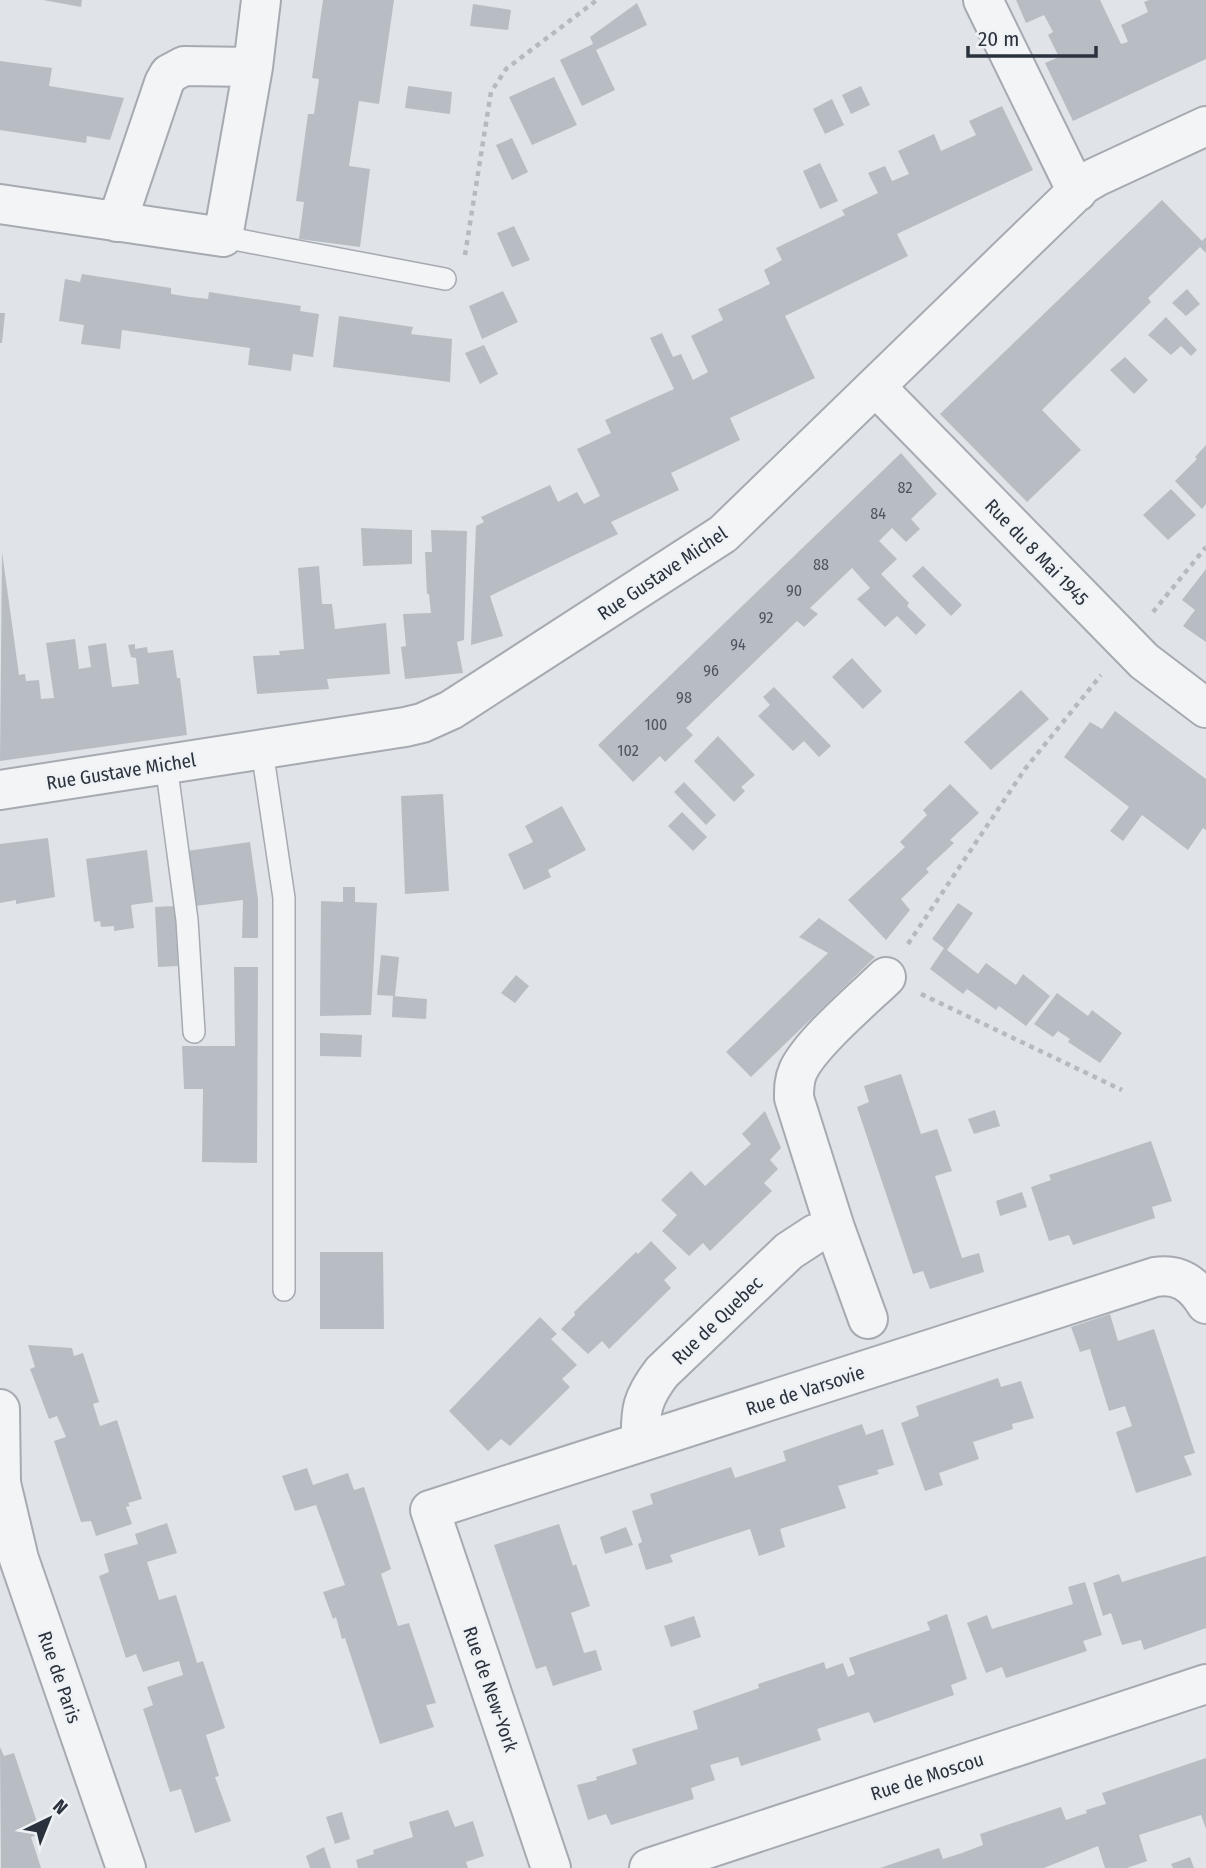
<svg xmlns="http://www.w3.org/2000/svg" width="1206" height="1868" font-family="'Fira Sans Condensed',sans-serif">
	<rect width="100%" height="100%" fill="#e0e3e8"/>
	<path fill="#b8bdc4" d="M43,0H82L81,7Z
		M323,0H394L379,104L359,101L349,166L370,169L360,247L299,239L304,202L296,201L308,114H314L319,79L312,78Z
		M1016,0H1100L1121,44L1128,42L1121,25L1148,12L1144,2L1149,0H1206V59L1073,121L1045,63L1059,57L1048,35L1053,32L1044,15L1026,23Z
		M637,3L647,25L596,50L615,90L582,106L560,60L593,44L590,37Z
		M473,4L511,10L508,30L470,26Z
		M0,61L52,68L49,86L124,98L110,140L87,136L86,143L0,130Z
		M554,77L577,125L532,145L509,97Z
		M408,86L452,92L450,114L405,108Z
		M861,86L870,105L851,114L842,95Z
		M832,99L844,125L825,134L813,109Z
		M1002,106L1033,170L897,234L908,256L785,316L815,378L730,418L740,440L671,473L679,490L611,522L618,534L490,596L503,636L471,645L476,526L484,522L481,517L550,485L558,502L577,492L584,504L600,496L577,449L611,433L605,420L674,389L650,338L662,333L673,357L681,354L693,380L708,372L691,336L723,320L718,309L770,284L764,270L782,260L776,248L845,215L842,210L878,193L868,173L885,166L892,181L909,174L898,151L934,134L941,151L976,135L969,121Z
		M512,138L528,172L512,180L496,145Z
		M820,163L838,201L820,209L803,171Z
		M1162,200L1202,241L1206,237V253L1200,247L1148,298L1151,302L1042,410L1081,450L1027,502L940,414Z
		M514,226L530,260L512,267L497,233Z
		M82,274L171,288V294L190,297L208,299L209,292L301,306L300,311L319,314L313,357L293,354L291,371L248,365L250,348L122,330L120,349L81,344L84,325L59,321L65,279L80,282Z
		M1187,289L1200,304L1186,316L1172,303Z
		M503,291L518,322L482,339L469,306Z
		M0,313H5L2,343H0Z
		M339,316L413,327L411,334L452,339L450,382L333,367Z
		M1166,317L1197,350L1191,356L1181,346L1171,355L1148,335Z
		M484,345L498,374L480,384L465,353Z
		M1125,357L1148,380L1134,394L1110,370Z
		M1206,445V504L1202,509L1175,481L1197,459L1195,457Z
		M901,453L937,494L911,519L920,529L906,542L892,528L879,541L897,559L881,574L909,603L907,606L926,625L916,635L897,616L885,627L857,599L870,588L852,568L810,608L818,614L804,627L797,621L686,728L693,735L665,762L660,756L633,782L598,745Z
		M1171,489L1196,515L1168,540L1143,515Z
		M361,528L412,530V564L363,566Z
		M431,530L467,531L464,640L457,642L463,673L405,679L401,647L406,646L403,614L431,613L429,594H427L425,552H432Z
		M2,552L19,675L25,674L26,681L39,680L41,699L54,698L46,643L75,639L79,669L91,667L88,646L106,643L112,687L139,684L136,658L131,657L128,645L135,644V649L147,647L148,653L173,650L177,678H180L187,735L0,761Z
		M319,566L322,604H332L335,629L386,623L390,674L327,679L329,689L257,694L253,656L280,655L279,651L304,649L298,568Z
		M923,566L962,605L951,616L912,576Z
		M1206,569V642L1183,626L1195,610L1182,600Z
		M852,658L882,691L863,709L832,677Z
		M774,687L831,746L819,757L804,741L793,751L758,716L770,705L763,697Z
		M1021,690L1049,719L991,770L964,742Z
		M1115,711L1206,779V830L1203,828L1188,850L1142,815L1123,841L1110,831L1129,807L1064,757L1090,722L1102,729Z
		M718,736L755,775L741,787L745,791L734,802L694,761Z
		M684,782L716,815L706,825L674,792Z
		M950,784L979,813L950,840L954,843L926,869L929,872L901,899L910,910L886,940L848,900L905,847L900,842L927,815L923,810Z
		M443,794L449,891L405,894L401,796Z
		M562,806L586,850L548,870L551,877L524,890L508,854L533,842L525,826Z
		M682,812L707,837L693,851L668,826Z
		M48,838L55,897L16,904V900L0,903V844Z
		M250,842L258,900V938H242L243,900L195,906L187,851Z
		M147,850L153,902L131,905L134,928L114,931V926L101,927L100,921L94,922L86,859Z
		M343,887H355V902L377,903L371,1015L320,1016L321,901L343,902Z
		M958,903L973,913L947,950L978,974L986,963L1016,985L1023,974L1050,996L1026,1026L999,1006L996,1010L967,989L963,994L930,969L944,948L932,939Z
		M175,906L178,966L158,967L155,907Z
		M819,918L875,957L751,1077L726,1052L828,953L799,937Z
		M381,955L399,957L395,996L377,995Z
		M234,967H258L257,1163L202,1162L203,1089H184L182,1046H235Z
		M516,975L529,986L515,1003L501,993Z
		M1057,993L1088,1016L1092,1010L1122,1033L1100,1063L1068,1042L1070,1039L1058,1031L1053,1037L1034,1024Z
		M393,996L427,999L426,1019L392,1017Z
		M320,1033L362,1035L361,1057L320,1056Z
		M901,1074L921,1134L937,1129L952,1171L935,1176L962,1258L979,1253L984,1272L930,1289L923,1271L913,1274L857,1107L869,1102L864,1086Z
		M995,1110L1000,1126L974,1134L968,1119Z
		M765,1111L781,1148L770,1160L778,1169L764,1183L772,1191L710,1251L703,1243L689,1256L662,1231L677,1215L661,1200L691,1171L705,1186L751,1144L742,1134Z
		M1151,1141L1172,1201L1152,1207L1155,1218L1073,1245L1069,1235L1049,1241L1031,1187L1051,1180L1049,1175Z
		M1022,1192L1027,1207L1000,1216L996,1201Z
		M651,1241L677,1268L664,1280L671,1288L609,1349L602,1341L588,1354L561,1329L575,1315L574,1312L604,1283L636,1252L638,1254Z
		M320,1252H383L384,1329H320Z
		M1110,1314L1118,1341L1154,1329L1195,1453L1184,1456L1192,1475L1136,1493L1116,1432L1132,1426L1125,1406L1109,1411L1090,1349L1080,1352L1071,1327Z
		M540,1317L557,1334L551,1339L577,1365L562,1379L570,1387L510,1446L501,1439L488,1451L449,1411Z
		M28,1345L72,1348L74,1356L83,1353L99,1402L93,1404L100,1426L117,1420L142,1499L128,1503L130,1506L126,1507L132,1524L96,1536L91,1521L81,1522L54,1441L66,1437L57,1416L49,1419L30,1369L35,1367Z
		M998,1378L1001,1387L1021,1381L1034,1418L1012,1424L1013,1429L973,1442L979,1459L939,1473L943,1485L925,1491L901,1423L919,1416L916,1406Z
		M862,1424L866,1435L883,1429L894,1465L877,1470L879,1474L838,1486L846,1508L780,1529L785,1547L759,1556L750,1529L670,1555L673,1562L646,1570L638,1544L642,1542L632,1511L653,1504L650,1494L731,1467L735,1478L786,1461L783,1451Z
		M307,1468L313,1485L348,1473L354,1490L364,1487L391,1569L381,1574L398,1626L409,1623L436,1703L426,1705L434,1727L380,1744L345,1638L342,1639L336,1617L333,1619L323,1592L345,1585L316,1505L295,1511L282,1476Z
		M167,1523L177,1553L147,1562L159,1600L176,1595L195,1656L197,1663L203,1661L225,1728L206,1735L219,1776L215,1777L231,1821L195,1833L181,1789L170,1792L143,1709L153,1705L147,1687L183,1675L179,1661L143,1672L136,1654L126,1658L99,1576L109,1572L104,1554L138,1544L135,1534Z
		M559,1524L573,1566L576,1564L590,1606L571,1613L584,1653L596,1650L602,1670L553,1686L546,1666L536,1669L494,1545Z
		M626,1527L633,1545L605,1554L600,1537Z
		M1206,1556V1628L1144,1650L1141,1640L1122,1645L1111,1613L1103,1616L1093,1583L1119,1574L1122,1582Z
		M1085,1582L1102,1635L1083,1641L1087,1651L1006,1678L1002,1667L986,1673L967,1623L987,1615L992,1629L1073,1604L1068,1587Z
		M947,1614L967,1679L951,1685L954,1695L874,1723L869,1712L817,1729L821,1740L741,1766L738,1757L710,1765L715,1780L691,1788L694,1799L611,1825L606,1814L588,1820L577,1785L597,1780L596,1777L637,1764L632,1749L698,1729L693,1711L759,1688L758,1684L824,1662L826,1669L843,1663L848,1677L855,1674L849,1658L930,1630L927,1622Z
		M694,1616L701,1637L671,1647L664,1626Z
		M0,1747L4,1756L14,1753L41,1834L31,1837L41,1868H1Z
		M1206,1758V1829L1201,1815L1139,1835L1147,1861L1127,1868H1105L1098,1846L1044,1868H880L939,1848L943,1859L962,1853L983,1845L980,1834L1061,1807L1066,1820L1087,1813L1086,1810L1106,1804L1102,1793Z
		M448,1810L455,1827L473,1821L484,1856L466,1862L468,1868H358L356,1860L374,1854L373,1850L413,1837L409,1822Z
		M342,1812L350,1839L335,1844L326,1817Z
		M324,1847L331,1868H310L306,1856Z
		M1190,1857L1194,1868H1173L1171,1864Z"/>
	<g fill="none" stroke-linecap="round" stroke-linejoin="round">
		<defs>
			<path id="service" d="M223,237L445,279
				M262,750L284,898V1290
				M166,764L187,920L194,1032"/>
			<path id="minor" d="M983,0L1077,192
				M253,67L261,0
				M0,204L223,237L253,67L184,66L169,74L164,83L117,222
				M876,387L1144,661L1206,708
				M0,790L405,727L422,723L451,710L723,534L1084,184L1096,177L1206,126
				M835,1228L868,1319
				M641,1442C640,1410 642,1398 662,1372L789,1251L815,1234L835,1228L794,1098C794,1088 794,1080 798,1071C810,1044 863,999 886,977
				M0,1479L19,1559L126,1868
				M551,1868L430,1510L1155,1277C1179,1273 1194,1284 1206,1304
				M649,1868L1206,1684"/>
			<path id="tertiary" d="M0,1409L1,1483"/>
		</defs>
		<use href="#service" stroke="#a6aab1" stroke-width="24"/>
		<use href="#minor" stroke="#a6aab1" stroke-width="42"/>
		<use href="#tertiary" stroke="#a6aab1" stroke-width="42"/>
		<path stroke="#b6babe" stroke-width="4.5" stroke-dasharray="5 5" stroke-linecap="butt" d="M465,255L491,92L506,69L597,0
			M1153,612L1206,547
			M908,944L1025,769L1101,675
			M921,994L1122,1090"/>
		<use href="#service" stroke="#f2f4f6" stroke-width="21"/>
		<use href="#minor" stroke="#f2f4f6" stroke-width="38"/>
		<use href="#tertiary" stroke="#f2f4f6" stroke-width="38"/>
	</g>
	<g text-anchor="middle" stroke-width="5" stroke-linejoin="round" paint-order="stroke">
		<g font-size="16" fill="#4e555f">
			<text x="905" y="493">82</text>
			<text x="878" y="519">84</text>
			<text x="821" y="570">88</text>
			<text x="794" y="596">90</text>
			<text x="766" y="623">92</text>
			<text x="738" y="650">94</text>
			<text x="711" y="676">96</text>
			<text x="684" y="703">98</text>
			<text x="656" y="730">100</text>
			<text x="628" y="756">102</text>
		</g>
		<g font-size="19" fill="#2a323d" stroke="#eff2f5">
			<text transform="translate(1037 552) rotate(46)" y="7">Rue du 8 Mai 1945</text>
			<text transform="translate(662 573) rotate(-34)" y="7">Rue Gustave Michel</text>
			<text transform="translate(121 771) rotate(-9)" y="7">Rue Gustave Michel</text>
			<text transform="translate(717 1320) rotate(-44)" y="7">Rue de Quebec</text>
			<text transform="translate(805 1390) rotate(-18)" y="7">Rue de Varsovie</text>
			<text transform="translate(60 1677) rotate(71)" y="7">Rue de Paris</text>
			<text transform="translate(491 1689) rotate(71)" y="7">Rue de New-York</text>
			<text transform="translate(927 1776) rotate(-18)" y="7">Rue de Moscou</text>
		</g>
	</g>
	<g transform="translate(49 1819) rotate(43)" stroke="#eff2f5" stroke-width="5" paint-order="stroke">
	<path d="M0-5L12 26L0 18L-12 26Z" fill="#2a323d"/>
	<text y="-10" font-size="19" font-weight="bold" text-anchor="middle" fill="#2a323d">N</text>
	</g>
	<path d="M968 46v10h128v-10" fill="none" stroke="#2a323d" stroke-width="3.5"/>
	<text x="978" y="46" font-size="21" fill="#2a323d" stroke="#eff2f5" stroke-width="5" paint-order="stroke">20 m</text>
</svg>
